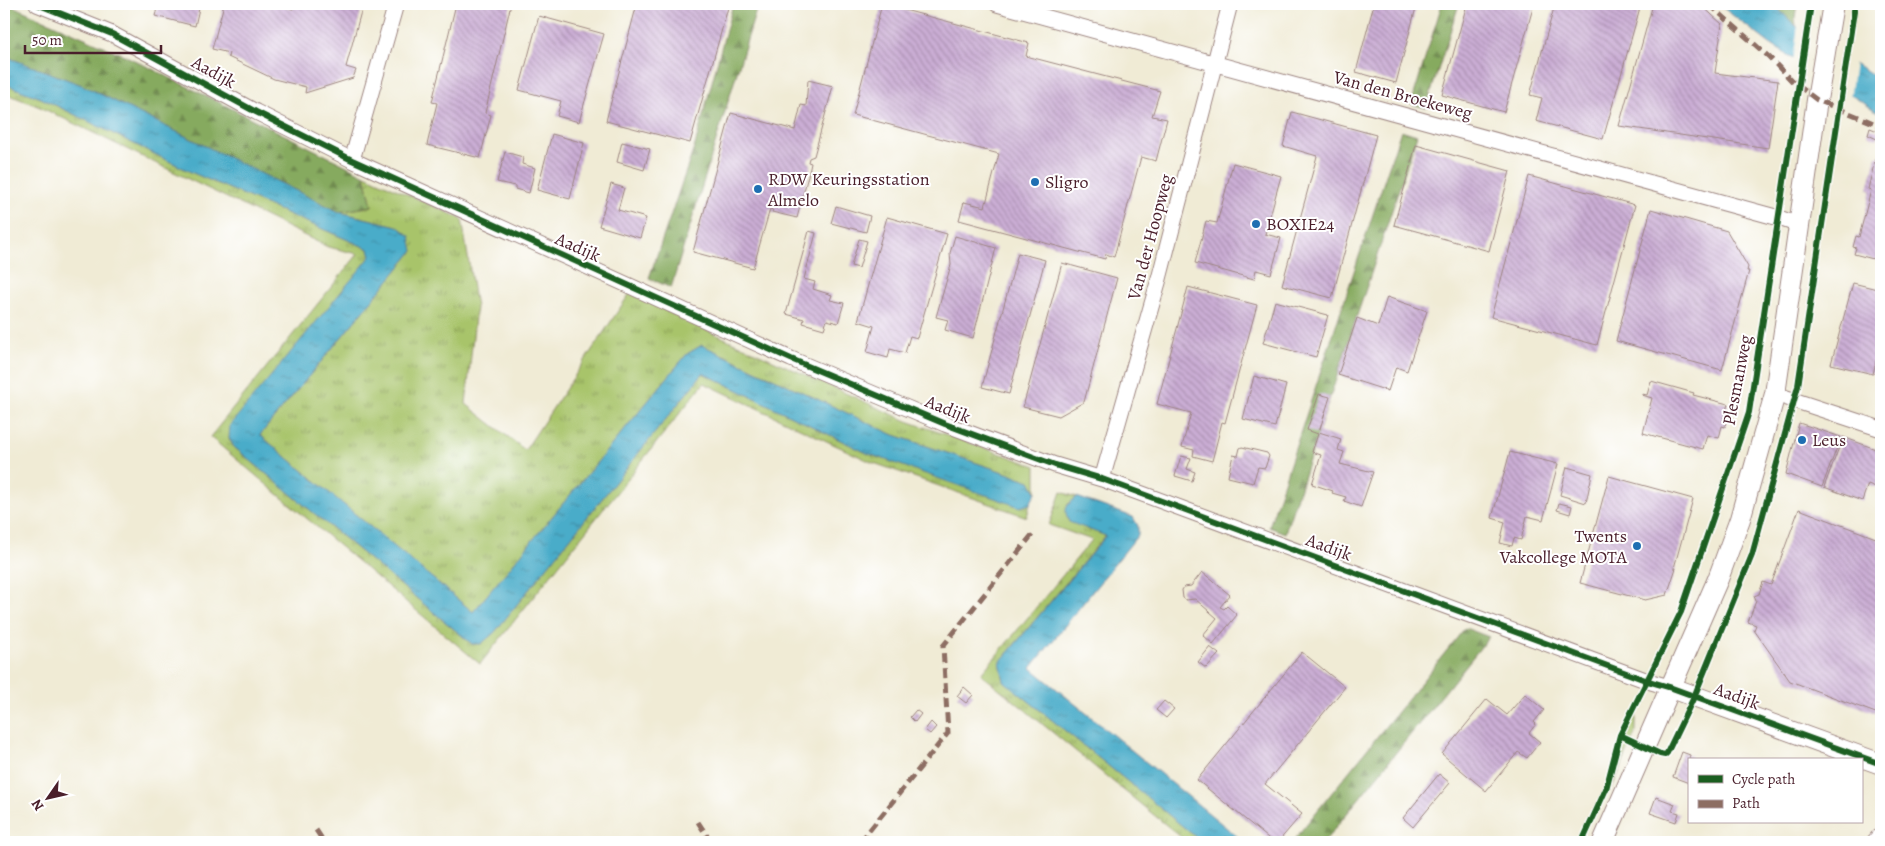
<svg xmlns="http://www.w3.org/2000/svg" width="1885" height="846" font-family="Alegreya,serif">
	<defs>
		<pattern id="grass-tufts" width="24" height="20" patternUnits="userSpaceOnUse" patternTransform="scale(1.25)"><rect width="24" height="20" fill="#a8c46b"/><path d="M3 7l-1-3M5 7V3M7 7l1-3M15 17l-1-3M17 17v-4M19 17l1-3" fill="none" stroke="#8b9f58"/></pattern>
		<pattern id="forest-firs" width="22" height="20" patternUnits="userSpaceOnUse" patternTransform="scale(1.25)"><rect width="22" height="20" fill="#86aa5f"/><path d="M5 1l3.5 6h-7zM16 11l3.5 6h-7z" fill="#708a4f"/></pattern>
		<pattern id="water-ripples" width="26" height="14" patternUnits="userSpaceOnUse" patternTransform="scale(1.25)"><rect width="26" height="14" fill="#49acc9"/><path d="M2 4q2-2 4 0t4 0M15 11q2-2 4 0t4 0" fill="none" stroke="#3f8ba3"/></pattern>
		<pattern id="building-back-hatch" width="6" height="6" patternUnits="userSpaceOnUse" patternTransform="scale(1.25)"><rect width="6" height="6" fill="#cbaed5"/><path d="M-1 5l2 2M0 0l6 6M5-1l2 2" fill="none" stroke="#a78dad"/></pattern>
	</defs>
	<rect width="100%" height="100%" fill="#fff"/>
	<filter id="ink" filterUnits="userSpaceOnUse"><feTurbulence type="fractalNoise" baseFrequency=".02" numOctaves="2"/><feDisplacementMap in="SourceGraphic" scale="10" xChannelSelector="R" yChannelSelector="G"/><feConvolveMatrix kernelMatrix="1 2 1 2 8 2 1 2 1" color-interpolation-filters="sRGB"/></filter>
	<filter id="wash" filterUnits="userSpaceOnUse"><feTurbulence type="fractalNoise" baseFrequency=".0096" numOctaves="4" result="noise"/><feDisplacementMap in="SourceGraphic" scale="20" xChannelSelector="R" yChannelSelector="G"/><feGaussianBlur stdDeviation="1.12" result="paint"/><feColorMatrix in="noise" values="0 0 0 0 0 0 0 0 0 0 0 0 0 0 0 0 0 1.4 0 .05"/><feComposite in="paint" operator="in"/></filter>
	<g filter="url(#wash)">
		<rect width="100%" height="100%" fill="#f0ebd5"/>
		<path fill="url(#grass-tufts)" stroke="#79724b" d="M4,84L41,98L193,173L369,249L371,256L229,438L234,447L472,644L494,633L703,373L869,454L1020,506L1030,504L1027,517L871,462L704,383L480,664L210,437L358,254L328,247L40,107L4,93Z
			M365,175L462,219L476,307L466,404L525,450L630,293L689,322L907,421L1036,466V492L1030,481L894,435L702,345L687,354L473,612L260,435L413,251L397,226L339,212L372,206Z
			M1061,492L1077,497L1067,505L1106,535L1000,662L1004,681L1202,842H1187L981,674L1092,540L1049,525Z
			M1636,712V732L1612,788C1617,763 1621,732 1636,712Z"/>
		<path fill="url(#forest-firs)" stroke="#686445" d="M4,4H8L128,57L365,175L372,206L339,212L82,85L4,56Z
			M733,4H758L671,288L649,278L695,145Z
			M1442,4H1459L1426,108L1411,104Z
			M1773,4H1797L1795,18L1796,26Z
			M1401,130L1417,135L1285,533L1269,527Z
			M1465,628L1489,637L1324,842H1292Z"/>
		<path fill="url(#water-ripples)" stroke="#4a667a" d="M1718,4H1773L1796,26L1881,80V114L1770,44Z
			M4,56L82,85L339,212L397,226L410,236L413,251L260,435L473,612L687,354L702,345L894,435L1030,481L1036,492L1030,504L1020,507L869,454L703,373L494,633L481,644H472L234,447L229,438L230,425L371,256L369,249L193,173L41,98L4,84Z
			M1077,497L1133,517L1138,526V535L1031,668L1244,842H1202L1004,681L1000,662L1106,536L1069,522C1063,508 1066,506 1077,497Z"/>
		<path fill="#f0ebd5" d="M1798,25L1855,62L1850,98L1793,62Z"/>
		<g id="blocks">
			<path fill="url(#building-back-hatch)" d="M158,4H200L195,26L155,16Z
				M224,4H273L293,9L294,4H363L346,67L356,70L353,78L305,93L306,87L274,79L228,57L229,53L212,49Z
				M456,4H511L485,113L491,115L480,158L427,145L437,103L432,102Z
				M637,4H729L690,143L606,121Z
				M882,4L1029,43L1026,56L1160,91L1152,116L1167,119L1156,161L1141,157L1114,257L1106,254L1105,259L959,220L964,202L985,207L999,154L853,115Z
				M1374,4H1417L1396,83L1356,72Z
				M1467,4H1534L1504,112L1442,95Z
				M1555,4H1641L1603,139L1536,121L1542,98L1530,95Z
				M1653,4H1700L1722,24L1715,73L1778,81L1768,148L1619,126Z
				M539,16L604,34L579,122L557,116L561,101L519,90Z
				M808,80L833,86L814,156L809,158L808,162L811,163L810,168L797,218L772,212L773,210L770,209L753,268L693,252L731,113L795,130L801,105L806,106Z
				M1292,112L1376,135L1332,298L1282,285L1317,156L1283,146Z
				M1870,128L1880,132L1877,139L1868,135Z
				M552,134L584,143L570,199L537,190Z
				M622,142L650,149L644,170L617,162Z
				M1416,145L1510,171L1489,251L1394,225Z
				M505,152L523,157L522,164L535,168L529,193L515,189V186L497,182Z
				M1876,156L1881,157V261L1854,254L1856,248L1853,247L1856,236L1859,237L1871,190L1868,189Z
				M1233,163L1281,176L1265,234L1281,238L1271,274L1256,270L1254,279L1195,263L1206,221L1217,223Z
				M1529,176L1635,205L1597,345L1491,317Z
				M611,184L624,188L618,210L646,218L640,238L599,226Z
				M836,206L870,216L866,232L831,223Z
				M1651,209L1727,231L1748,267L1747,271H1749L1722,370L1616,341Z
				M887,217L947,234L917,338L910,336L905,353L890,349L888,358L867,352L874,326L858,321Z
				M809,231L816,233L804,279L815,282L813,289L832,295L830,300L844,303L838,323L827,320L824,329L803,323L804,319L786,314Z
				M955,236L996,248L973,338L945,330L948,320L936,317L951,265L950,253Z
				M859,239L867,241L859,268L851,266Z
				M1018,253L1045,260L1009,394L982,387Z
				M1062,263L1117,278L1084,402L1059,416L1023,407Z
				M1853,283L1881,290V341L1873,374L1831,364Z
				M1188,287L1257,305L1225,423L1222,422L1212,461L1193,456L1194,450L1182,447L1191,413L1157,404Z
				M1387,297L1427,311L1407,371L1396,367L1388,391L1338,375L1357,318L1378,326Z
				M1275,301L1328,315L1316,357L1263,343Z
				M1254,376L1286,385L1275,427L1243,419Z
				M1651,381L1694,393L1693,395L1728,404L1723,421H1726L1725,427L1722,426L1719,438L1707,435L1703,449L1643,433L1652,398L1642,395V394L1647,395Z
				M1319,394L1330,397L1319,432L1341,439L1338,450L1344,452L1340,464L1373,472L1361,507L1344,501L1346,497L1332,493L1333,491L1312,484L1321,455L1312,452L1318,434L1307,430Z
				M1799,423L1841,437L1822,487L1786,474Z
				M1843,437L1881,451V489L1868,484L1862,501L1824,487Z
				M1242,447L1267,453L1269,456L1265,468L1258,467L1253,483L1228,477L1233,455L1238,456L1240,448Z
				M1510,452L1558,464L1543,520L1527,516L1521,540L1514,538L1512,546L1500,543L1505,522L1492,518Z
				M1181,456L1191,458L1187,469L1195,472L1192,481L1175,476Z
				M1567,467L1592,474L1586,503L1560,495Z
				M1609,476L1693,499L1674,568H1676L1667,595L1645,600L1580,583Z
				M1559,503L1572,506L1570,514L1557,510Z
				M1799,509L1881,540V657L1877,669L1881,670V715L1790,681L1754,630L1756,625L1748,622L1756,601L1754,596L1759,594L1763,582L1771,585Z
				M1202,572L1230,595L1220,607L1224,609L1227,606L1237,615L1213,644L1203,635L1217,618L1195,599L1186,600L1183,598L1182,590L1184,587L1191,586Z
				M1210,647L1219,654L1206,668L1198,662Z
				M1302,652L1345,687L1265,784L1302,814L1278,842H1273L1197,780Z
				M964,687L973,695L966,703L957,696Z
				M1525,694L1544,710L1534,722L1536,724L1529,733L1540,742L1527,758L1518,752L1486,791L1442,754L1487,699L1507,715Z
				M1164,701L1174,709L1166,718L1156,710Z
				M916,710L921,714L915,722L910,717Z
				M931,722L936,727L930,734L925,730Z
				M1682,752L1690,755L1689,760V783L1673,777Z
				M1439,774L1450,783L1413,827L1403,818Z
				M1656,797L1675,804L1672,811L1679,813L1676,822L1650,813Z"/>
		</g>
	</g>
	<g filter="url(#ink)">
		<use href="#blocks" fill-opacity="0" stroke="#9d8580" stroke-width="1"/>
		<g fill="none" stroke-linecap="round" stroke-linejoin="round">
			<defs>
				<path id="street" d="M37,4L112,34L256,112L352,160L791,359L945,424L1055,465L1102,479L1648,681L1672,688
					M997,4L1779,218L1799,225
					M352,160L396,4
					M1775,394L1881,429
					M1102,479L1159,279L1230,4
					M1874,842L1881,834"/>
				<path id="secondary" d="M1672,688L1881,764
					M1603,842L1718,579L1740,519L1775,394L1817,100L1833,4"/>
			</defs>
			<use href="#street" stroke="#9d8580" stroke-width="17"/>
			<use href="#secondary" stroke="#9d8580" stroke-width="22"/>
			<use href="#street" stroke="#fff" stroke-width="15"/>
			<use href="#secondary" stroke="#fff" stroke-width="20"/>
			<path stroke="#8d6e63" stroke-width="5" stroke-dasharray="10 5" stroke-linecap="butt" d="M1709,4L1769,57L1792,81L1817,100L1881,126
				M698,822L711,842
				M316,830L324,842
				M860,842L948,733L943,646L1032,535"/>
			<defs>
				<path id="cycleway" d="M37,4L112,34L256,112L352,160L791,359L945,424L1055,465L1102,479L1648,681L1672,688L1881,764
					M1620,735L1660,754L1665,755L1667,753L1694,697L1752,555L1798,386L1855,4
					M1582,842L1606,789L1620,735L1681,612L1749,412L1811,4"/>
			</defs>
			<use href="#cycleway" stroke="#fff" stroke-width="9"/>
			<use href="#cycleway" stroke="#1b5e20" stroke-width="6"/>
		</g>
	</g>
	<g fill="#1f6fb2" stroke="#fff" stroke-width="2">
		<circle cx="1035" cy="182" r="5"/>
		<circle cx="758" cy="189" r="5"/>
		<circle cx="1256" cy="224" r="5"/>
		<circle cx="1802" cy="440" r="5"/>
		<circle cx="1637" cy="546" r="5"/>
	</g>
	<g text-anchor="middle" stroke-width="4" stroke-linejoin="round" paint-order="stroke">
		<g font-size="18" fill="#4a1f2b" stroke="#fff">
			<text transform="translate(214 72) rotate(29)" y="6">Aadijk</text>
			<text transform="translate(1403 95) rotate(15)" y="6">Van den Broekeweg</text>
			<text transform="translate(1150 237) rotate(-75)" y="6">Van der Hoopweg</text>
			<text transform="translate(578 247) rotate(24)" y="6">Aadijk</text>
			<text transform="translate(1737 380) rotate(-79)" y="6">Plesmanweg</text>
			<text transform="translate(948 409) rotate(22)" y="6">Aadijk</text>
			<text transform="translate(1329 547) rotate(20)" y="6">Aadijk</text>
			<text transform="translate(1737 696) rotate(20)" y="6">Aadijk</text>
		</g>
		<g font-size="18" fill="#4a1f2b" stroke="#fff" text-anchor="start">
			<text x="768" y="185">RDW Keuringsstation<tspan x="768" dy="21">Almelo</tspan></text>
			<text x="1045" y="188">Sligro</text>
			<text x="1266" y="230">BOXIE24</text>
			<text x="1812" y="446">Leus</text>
			<text x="1627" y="542" text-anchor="end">Twents<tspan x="1627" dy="21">Vakcollege MOTA</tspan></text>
		</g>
	</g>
	<rect width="1885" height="846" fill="none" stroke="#fff" stroke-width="20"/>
	<rect x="1688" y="758" width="175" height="65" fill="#ffffff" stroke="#b7a5aa"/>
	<rect x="1698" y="775" width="25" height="8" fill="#1b5e20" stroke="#b7a5aa"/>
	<text x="1732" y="784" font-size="15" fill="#4a1f2b">Cycle path</text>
	<rect x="1698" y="800" width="25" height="8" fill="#8d6e63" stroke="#b7a5aa"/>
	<text x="1732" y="808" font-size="15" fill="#4a1f2b">Path</text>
	<g transform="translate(48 798) rotate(236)" stroke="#ffffff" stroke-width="4" paint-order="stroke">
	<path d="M0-4L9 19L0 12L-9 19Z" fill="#4a1f2b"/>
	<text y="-8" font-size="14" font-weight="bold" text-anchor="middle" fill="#4a1f2b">N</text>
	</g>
	<path d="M25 45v8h136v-8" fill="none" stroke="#4a1f2b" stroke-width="2.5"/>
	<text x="32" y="45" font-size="15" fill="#4a1f2b" stroke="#ffffff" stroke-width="4" paint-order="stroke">50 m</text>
</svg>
